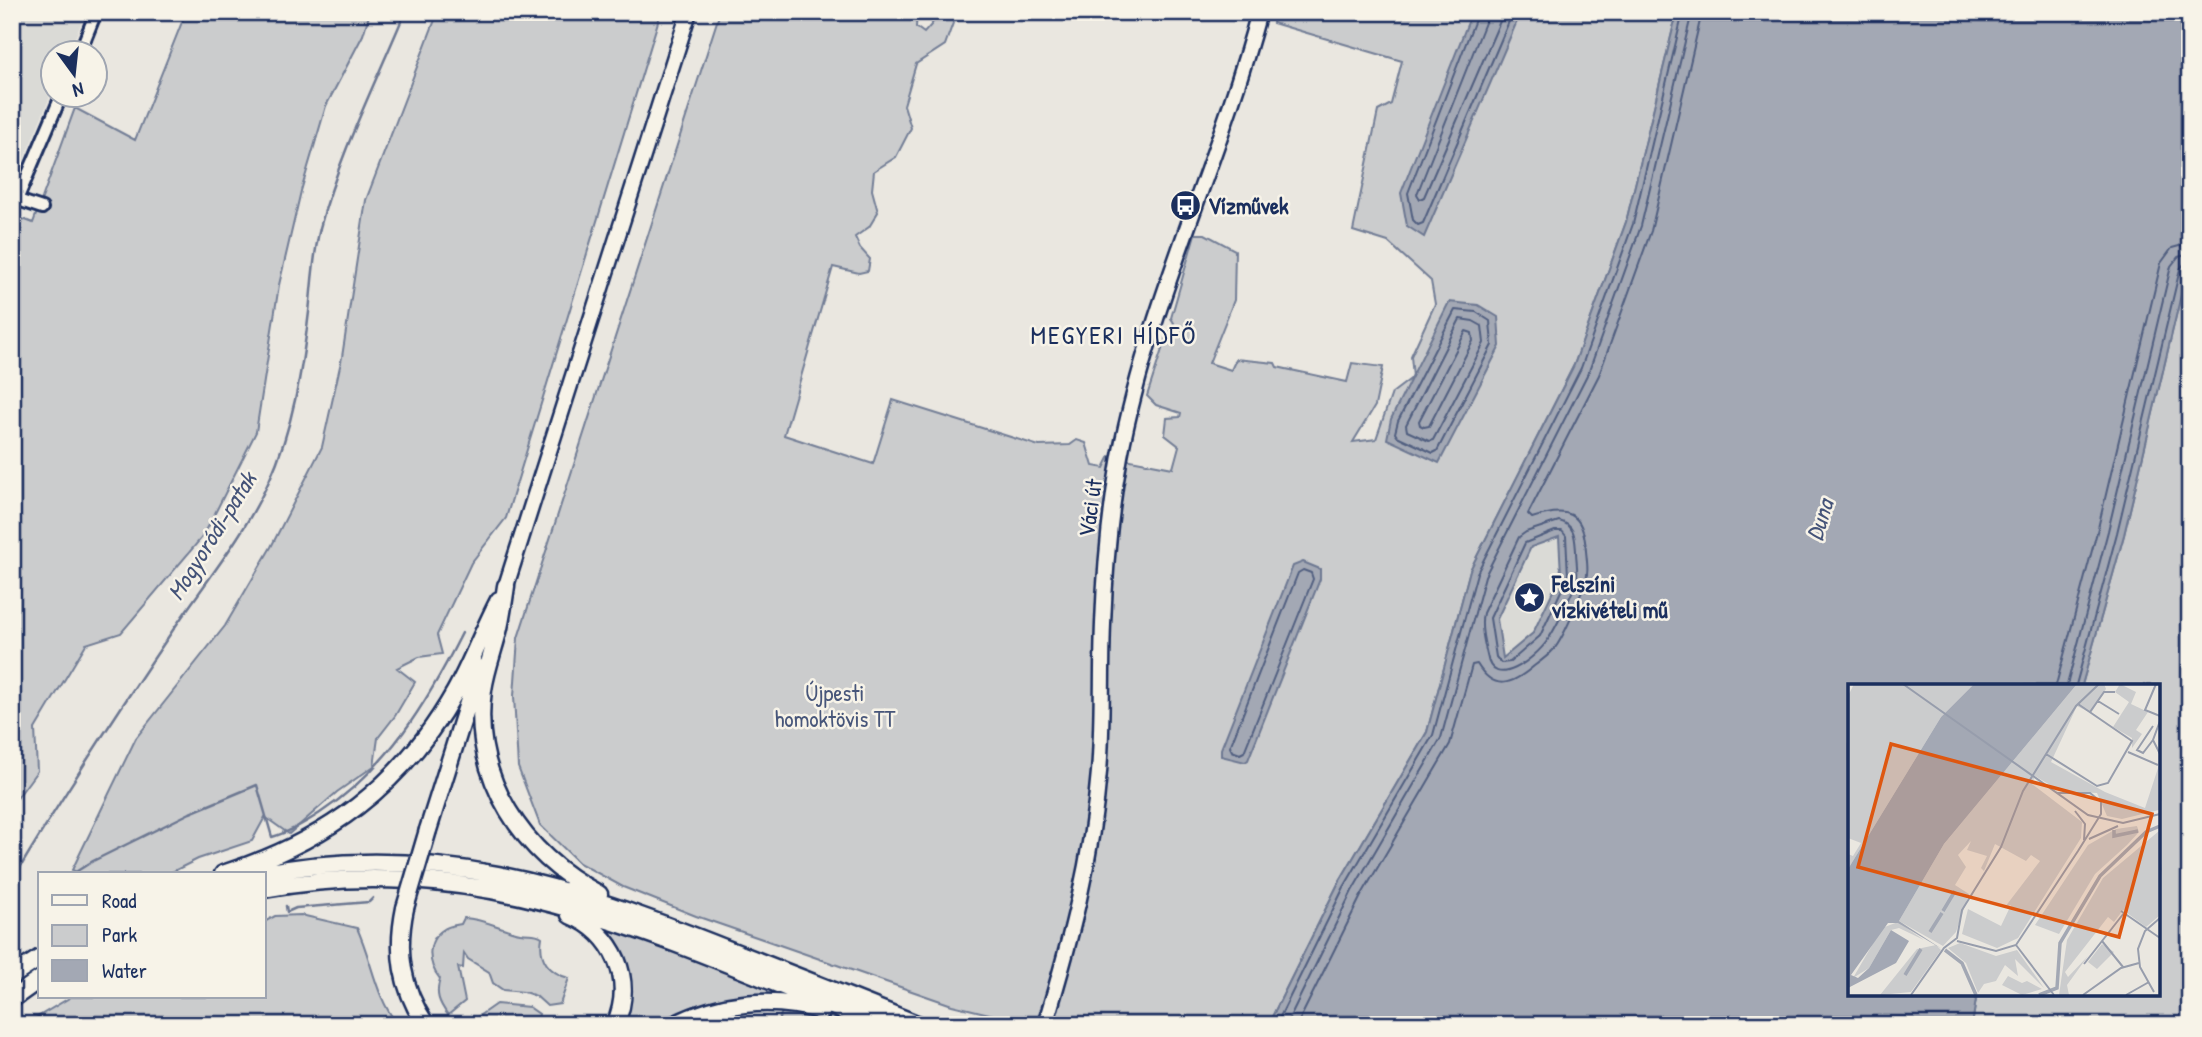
<svg xmlns="http://www.w3.org/2000/svg" width="2202" height="1037" font-family="'Patrick Hand',sans-serif">
	<rect width="100%" height="100%" fill="#eae7e0"/>
	<filter id="ink" filterUnits="userSpaceOnUse"><feTurbulence type="fractalNoise" baseFrequency=".0143" numOctaves="2"/><feDisplacementMap in="SourceGraphic" scale="14" xChannelSelector="R" yChannelSelector="G"/><feConvolveMatrix kernelMatrix="1 2 1 2 8 2 1 2 1" color-interpolation-filters="sRGB"/></filter>
	<g filter="url(#ink)">
		<path fill="#dadad6" d="M12,12H86L69,52H52V92L14,183Z
			M1559,536L1561,574L1533,633L1503,658L1497,619L1531,547Z"/>
		<path fill="#cbcccd" stroke="#737e96" stroke-width="2" d="M186,12H370L363,35L326,106L301,191L279,285L256,432L204,535L121,633L86,644L35,729L37,771L12,805V215L33,223L75,108L135,140Z
			M438,12H661L506,518L471,563L437,635L442,654L419,657L397,668L415,682L395,716L378,738L374,766L337,792L289,834L265,817L252,841L198,859L168,874H82L72,870L136,738L225,626L271,547L322,447L342,357L366,200Z
			M720,12H917L916,27L924,33L932,24L936,12H957L945,45L916,64L904,105L911,128L896,157L874,171L872,190L878,212L869,227L855,237L860,248L870,259L868,271L859,273L833,267L784,435L873,464L893,400L1039,446L1070,445L1077,440L1086,443L1093,466L1104,468L1110,456L1173,468L1179,446L1165,435L1167,418L1180,417L1181,413L1156,405L1147,396L1166,337L1169,335L1174,323L1171,318L1195,234H1205L1235,250L1234,300L1209,363L1231,370L1236,359L1275,363L1277,367L1347,382L1352,363L1383,367L1375,406L1353,442L1376,439L1392,393L1413,377L1411,356L1435,304L1431,281L1388,242L1353,231L1378,111L1391,104L1402,61L1273,23L1275,12H1677L1626,222L1574,365L1470,570L1427,732L1338,884L1268,1025H1009L1010,1019L952,1005L696,916L623,887L579,863L540,825L518,767L514,696L518,638Z
			M2190,257V1025H1972L1977,993H2158V685H2082L2124,535Z
			M301,915L357,928C372,960 375,997 398,1025H24L71,997H264V922L275,916Z
			M464,918C485,919 500,929 520,933C529,935 535,932 542,937C538,959 549,973 569,978L560,1004L547,1006L536,996L524,992L503,990L493,983L489,972L468,959L464,953L463,968L458,967L465,1001L448,1015C439,1003 435,994 440,979C428,964 425,941 444,929C448,926 456,925 461,924Z
			M604,924L782,995L698,1007L655,1025H621C624,1014 629,1003 630,992C633,969 619,942 604,926Z
			M496,1004L529,1007L539,1014L537,1022L528,1021L517,1025H472L476,1018Z
			M785,1006L813,1011L853,1025H776Z"/>
		<path fill="#a3a8b4" stroke="#6d7892" stroke-width="2" fill-rule="evenodd" d="M1472,12H1521L1424,237L1407,226L1401,193Z
			M1677,12H2190V257L2124,535L2082,685H1850V993H1977L1972,1025H1268L1338,884L1427,732L1470,570L1574,365L1626,222ZM1559,537L1561,574L1533,633L1503,658L1497,619L1531,547Z
			M1449,302L1478,305L1498,317L1500,346L1439,463L1387,439L1391,419Z
			M1303,562L1320,569V579L1248,760L1245,762L1221,756V749L1293,566Z"/>
		<g fill="none" stroke-linecap="round" stroke-linejoin="round">
			<path stroke="#515f80" stroke-width="2" d="M1478,12L1408,193L1413,220L1418,225L1423,223L1513,12
				M1487,12L1486,20L1417,194L1420,199L1424,197L1504,12
				M1455,310L1476,312L1490,321L1492,345L1437,451L1433,453L1397,436L1395,433L1398,421Z
				M1460,319L1473,321L1482,326L1484,343L1433,440L1429,441L1407,431L1406,425Z
				M1466,331L1472,333L1473,341L1429,426L1424,427L1420,425L1419,421Z
				M1559,521C1575,525 1575,537 1576,551C1576,559 1578,569 1577,578C1574,591 1555,630 1547,641C1536,657 1493,693 1487,655C1484,642 1480,626 1483,613L1519,537L1526,532Z
				M1555,531H1562L1566,536L1568,576L1540,636L1510,662L1501,663L1496,657L1490,618L1525,543Z
				M1303,570L1311,573L1313,579L1244,752L1240,754L1232,751L1230,747L1298,573Z
				M2056,685L2098,528L2161,263L2172,248L2190,243
				M2067,685L2108,531L2171,266L2178,257L2190,254
				M2076,685L2117,533L2180,269L2184,264L2190,263
				M1276,1025L1344,887L1433,735L1477,573L1581,368L1633,224L1683,12
				M1286,1025L1352,891L1441,738L1485,576L1589,371L1641,226L1692,12
				M1297,1025L1361,896L1450,744L1472,665L1477,664C1494,692 1512,685 1534,666C1541,661 1549,655 1555,648C1568,630 1576,605 1585,584C1589,573 1587,562 1586,551C1584,511 1567,506 1532,518L1528,514L1599,375L1651,231L1702,12"/>
			<path stroke="#6d7892" stroke-width="2.5" d="M1384,16L1385,12
				M74,873L93,861L190,813L257,785L272,837C290,832 305,823 320,813C387,769 427,703 462,633
				M12,881C63,795 118,711 175,627C207,580 245,534 269,481C293,428 302,370 309,312C312,284 313,256 320,228C339,155 376,82 405,12
				M286,906L287,912L296,908L369,902L373,898"/>
			<defs>
				<path id="minor" d="M80,52L96,12
					M12,198L42,208
					M17,200L62,94"/>
				<path id="major" d="M506,586L689,12
					M1045,1025C1070,942 1092,859 1099,772C1103,723 1101,673 1103,624C1105,568 1110,511 1120,456C1149,303 1219,162 1259,12"/>
				<path id="highway" d="M506,586C504,600 502,614 499,628C494,649 486,669 483,690C471,778 523,855 599,894
					M428,830L479,668
					M223,874C325,842 402,786 455,692C472,662 483,630 499,600
					M258,874C432,840 568,886 727,949C791,974 855,999 919,1025
					M264,889C489,847 676,945 879,1025
					M405,908C396,951 401,987 426,1025
					M570,915C614,933 635,980 615,1025
					M12,976L40,958
					M12,999L40,979
					M674,1025C720,1002 772,996 822,1011"/>
			</defs>
			<use href="#minor" stroke="#1b2f5e" stroke-width="16"/>
			<use href="#major" stroke="#1b2f5e" stroke-width="19"/>
			<use href="#highway" stroke="#1b2f5e" stroke-width="21"/>
			<use href="#minor" stroke="#f7f3e8" stroke-width="10"/>
			<use href="#major" stroke="#f7f3e8" stroke-width="14"/>
			<use href="#highway" stroke="#f7f3e8" stroke-width="16"/>
			<defs>
				<path id="highway-bridge" d="M405,908L428,830"/>
			</defs>
			<use href="#highway-bridge" stroke="#1b2f5e" stroke-width="21" stroke-linecap="butt"/>
			<use href="#highway-bridge" stroke="#f7f3e8" stroke-width="16"/>
		</g>
	</g>
	<defs>
		<symbol id="bus-disc" viewBox="-11 -11 22 22"><circle r="9.5" fill="#1b2f5e" stroke="#f7f3e8"/><path d="M-5-6H5V4H4V6H2V4H-2V6H-4V4H-5ZM-3.5-4V0h7V-4ZM-3.5 1.2v1.5H-2V1.2ZM2 1.2v1.5H3.5V1.2Z" fill="#fff"/></symbol>
		<symbol id="sight-disc" viewBox="-11 -11 22 22"><circle r="9.5" fill="#1b2f5e" stroke="#f7f3e8"/><path d="M0-6L1.8-2.2L6-1.7L2.9 1.2L3.7 5.4L0 3.3L-3.7 5.4L-2.9 1.2L-6-1.7L-1.8-2.2Z" fill="#fff"/></symbol>
	</defs>
	<g fill-rule="evenodd">
		<use href="#bus-disc" x="1168" y="188" width="35" height="35"/>
		<use href="#sight-disc" x="1512" y="580" width="35" height="35"/>
	</g>
	<g text-anchor="middle" stroke-width="5" stroke-linejoin="round" paint-order="stroke">
		<g font-size="23" font-weight="bold" fill="#1b2f5e" stroke="#f7f3e8" text-anchor="start">
			<text x="1208" y="214">Vízművek</text>
			<text x="1552" y="592">Felszíni<tspan x="1552" dy="26">vízkivételi mű</tspan></text>
		</g>
		<g font-size="23" fill="#1b2f5e" stroke="#f7f3e8">
			<text transform="translate(1090 508) rotate(-82)" y="8">Váci út</text>
		</g>
		<g font-size="23" fill="#47567a" stroke="#f7f3e8">
			<text x="835" y="701">Újpesti<tspan x="835" dy="26">homoktövis TT</tspan></text>
		</g>
		<g font-size="24" font-style="italic" fill="#445378" stroke="#f7f3e8">
			<text transform="translate(1820 520) rotate(-73)" y="8">Duna</text>
			<text transform="translate(212 536) rotate(-58)" y="8">Mogyoródi-patak</text>
		</g>
		<g font-size="26" letter-spacing="2" fill="#1b2f5e" stroke="#f7f3e8">
			<text x="1114" y="344">MEGYERI HÍDFŐ</text>
		</g>
	</g>
	<g transform="translate(1848 684)">
		<rect width="312" height="312" fill="#eae7e0"/>
		<path d="M6,0H126L93,33L0,185V170L5,172L13,159L0,154V12ZM229,0H256L258,5L243,29L229,22L203,78L257,108L297,124L311,81V126L274,135L259,132L249,109L212,107L187,92L184,100L234,138L233,154L170,254L149,264L114,250L120,225L153,242L163,221L157,223L192,177L183,171L178,177L147,160L136,187L133,184L139,172L119,166L123,157L110,171L118,183L107,201L121,210L108,248L95,262L51,237L96,160ZM272,0L288,8L283,20L300,28L288,46L294,50L284,64V54L265,43L281,18L267,8ZM289,142L291,148L279,161L247,190L211,250L187,241L240,161L268,145ZM311,147V232L298,243L275,226L266,238L260,233L217,288L220,293L240,272L219,301L221,311H211L219,256L255,194ZM50,238L76,256L51,244L43,246L21,284L5,294L34,244ZM112,259L148,272L169,266L196,304L167,275L170,292L157,281L148,297L136,300L130,309L118,279L100,264ZM254,260L266,268L249,285L240,278ZM88,261L93,266L63,308L32,311L69,265ZM160,292L174,299L179,297L194,305L174,311L154,301Z" fill="#cbcccd"/>
		<path d="M126,0H229L96,160L51,237L94,265L50,239H40L3,291L10,294L21,284L43,246L61,257L48,279L0,304V185L93,33Z" fill="#a3a8b4"/>
		<path fill="none" stroke="#a3a8b4" stroke-width="3.5" d="M266,146V152L290,147M95,227L107,207M82,248L94,229M97,266L114,279L128,311M57,291L73,265M191,311L209,304L212,259L252,192L298,148L312,142"/>
		<path fill="none" stroke="#979dac" stroke-width="2" d="M55,0L240,131L275,139L312,130M308,0L297,26L312,32M250,17L271,30M242,28L256,8H267M312,37L305,56L312,70M305,56L295,69L289,66L305,42M280,68L310,81M198,70L249,102L260,99L284,57L230,20M209,109H242L253,118V130L230,167M227,127L237,140L236,156M241,155L270,142M273,227L312,254M109,257L148,267L168,261L230,167M254,257L275,283M168,261L206,311M236,280L276,229M306,308L292,283L290,265L297,247L312,234M63,311L96,264L109,254L114,226L153,163L175,107L228,22L251,0M235,311L273,284L291,279M278,311L301,298"/>
		<path fill="#de5710" fill-opacity="0.15" stroke="#de5710" stroke-width="3.5" d="M43,60L304,130L271,253L10,183Z"/>
		<rect width="312" height="312" fill="none" stroke="#1b2f5e" stroke-width="3.5"/>
	</g>
	<rect width="2202" height="1037" fill="none" stroke="#f7f3e8" stroke-width="42"/>
	<rect x="21" y="21" width="2160" height="995" fill="none" stroke="#1b2f5e" stroke-width="2.5" filter="url(#ink)"/>
	<rect x="38" y="872" width="228" height="126" fill="#f7f3e8" stroke="#9fa5b1" stroke-width="2"/>
	<rect x="52" y="895" width="35" height="10" fill="#f7f3e8" stroke="#9fa5b1" stroke-width="2"/>
	<text x="102" y="908" font-size="21" fill="#1b2f5e">Road</text>
	<rect x="52" y="925" width="35" height="21" fill="#cbcccd" stroke="#9fa5b1" stroke-width="2"/>
	<text x="102" y="942" font-size="21" fill="#1b2f5e">Park</text>
	<rect x="52" y="960" width="35" height="21" fill="#a3a8b4" stroke="#9fa5b1" stroke-width="2"/>
	<text x="102" y="978" font-size="21" fill="#1b2f5e">Water</text>
	<g transform="translate(74 74) rotate(165)"><circle r="33" fill="#f7f3e8" stroke="#9fa5b1" stroke-width="2"/>
	<path d="M0-5L12 26L0 18L-12 26Z" fill="#1b2f5e"/>
	<text y="-10" font-size="19" font-weight="bold" text-anchor="middle" fill="#1b2f5e">N</text>
	</g>
</svg>
